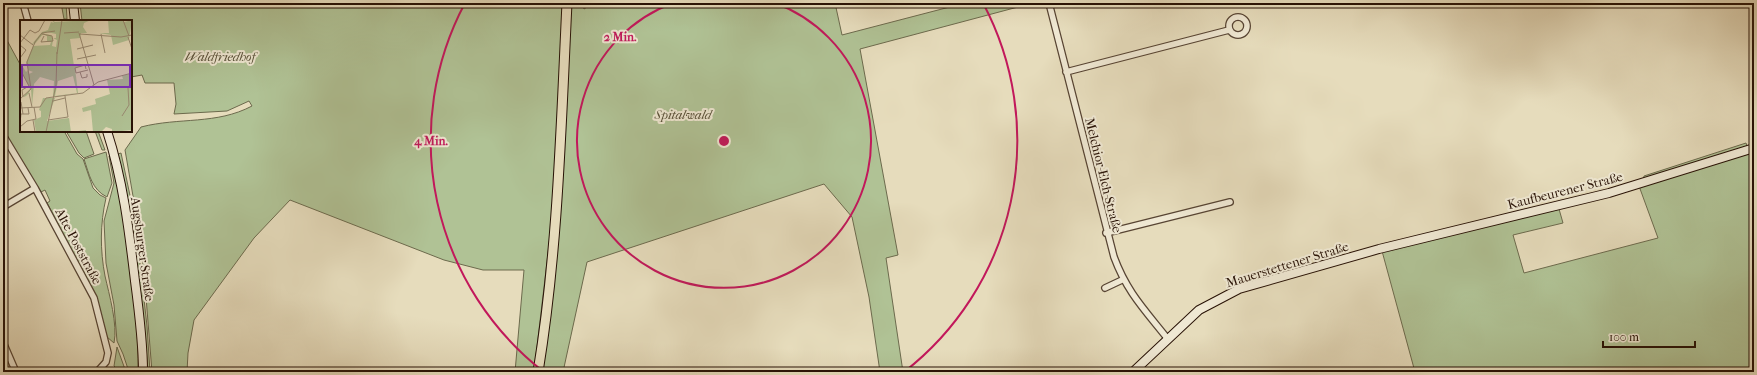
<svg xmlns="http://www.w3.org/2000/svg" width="1757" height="375" font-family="'IM FELL French Canon',serif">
	<rect width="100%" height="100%" fill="#e6dcbc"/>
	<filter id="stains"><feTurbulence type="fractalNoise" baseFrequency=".005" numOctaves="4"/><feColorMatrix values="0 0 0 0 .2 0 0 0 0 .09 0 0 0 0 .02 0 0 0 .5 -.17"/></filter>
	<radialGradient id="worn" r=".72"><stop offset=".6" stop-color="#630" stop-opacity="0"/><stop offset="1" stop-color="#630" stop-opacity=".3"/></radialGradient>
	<path fill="#b0c295" stroke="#6c6a4d" d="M61,3H66L67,19H64Z
		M80,3H563L553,211L534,372H515L524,270H483L444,260L290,200L254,238L194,320L188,353L187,372H152L144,272L137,219L125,150L141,127C180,117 216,125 252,106L249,101L227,111L174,114L176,104L174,83H145L142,75L131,77V21H82Z
		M570,3H583V8L585,9V3H835L842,35L965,3H1033L860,49L898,255L886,258L903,372H880L869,297L852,217L824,184L587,262L563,372H541Z
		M3,33L21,66V131H64L77,154L83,159L93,188L100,195L106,198C100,224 100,250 105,276C109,294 118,325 114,343L107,337L96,297L47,203L50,201L45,190L41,192L3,130Z
		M66,131H86L94,154L84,158L79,153Z
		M95,131H98L105,150H102Z
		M1746,143L1747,146L1643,180L1644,176Z
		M1754,151V372H1415L1382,251L1559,209L1563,223L1513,235L1524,273L1658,238L1639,186Z
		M106,152L112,183L107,197C92,190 89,174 84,159Z
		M121,153L135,219L147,326L150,372H148L144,326L132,219L118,154Z
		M109,156L112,158C126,228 139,300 138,372H129L123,354L117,341L114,305L106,263L104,221L114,183Z
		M117,347L126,372H120L114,366Z"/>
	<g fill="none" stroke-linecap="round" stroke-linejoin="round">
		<defs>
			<path id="street" d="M23,3L28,21
				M1049,3L1114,257C1127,292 1144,309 1167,338
				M1229 26a9 9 0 1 1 18 0a9 9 0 1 1-18 0Z
				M1066,72L1229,30
				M3,135L35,188L94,298L108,353L106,362L97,372
				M3,207L35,188
				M1106,233L1230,202
				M1105,288L1122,280
				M3,342L16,372"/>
			<path id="secondary" d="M73,3L75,21
				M107,131C123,180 129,230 135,281C139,311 143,342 143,372
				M1133,372L1199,310L1239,289L1379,249L1609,193L1754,148"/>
			<path id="primary" d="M538,372C558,250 561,126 567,3"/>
		</defs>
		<use href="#street" stroke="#574433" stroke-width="8"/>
		<use href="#secondary" stroke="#271105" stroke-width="10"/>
		<use href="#primary" stroke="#271105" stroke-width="11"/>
		<use href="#street" stroke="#efe8d3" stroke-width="5.5"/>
		<use href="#secondary" stroke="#efe8d3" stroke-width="8"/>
		<use href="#primary" stroke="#e6dcbc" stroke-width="9"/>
	</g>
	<g fill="none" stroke="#c2185b" stroke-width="2">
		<path d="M775 3A147 147 0 1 1 673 3"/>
		<path d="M544 372A293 293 0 0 1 465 3M983 3A293 293 0 0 1 904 372"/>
	</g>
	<g text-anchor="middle" stroke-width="4" stroke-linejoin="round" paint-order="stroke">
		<g font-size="13" font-style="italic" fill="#574f37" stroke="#efe8d3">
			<text x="220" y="61">Waldfriedhof</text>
			<text x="683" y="119">Spitalwald</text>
		</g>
		<g font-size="13" fill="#271105" stroke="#efe8d3">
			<text transform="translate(1104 175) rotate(76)" y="5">Melchior-Elch-Straße</text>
			<text transform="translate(1565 190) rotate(-14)" y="5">Kaufbeurener Straße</text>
			<text transform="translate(79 246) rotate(62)" y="5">Alte Poststraße</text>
			<text transform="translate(143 249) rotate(82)" y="5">Augsburger Straße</text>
			<text transform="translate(1287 264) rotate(-17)" y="5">Mauerstettener Straße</text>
		</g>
	</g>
	<g transform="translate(20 20)">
		<rect width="112" height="112" fill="#e6dcbc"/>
		<path d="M32,0L35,2L71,0L64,3L63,7L67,13H77H61L60,18L50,19L54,46L66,45L55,48L58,73L33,77L34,61L20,57L14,64L12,86L11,68L9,73L6,76L10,74L4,77V76L10,69L0,49V42L6,52L8,50L9,54L13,52L8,50L6,43L13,26L30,25L31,22H27V16L23,14L14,25V22L13,25L12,24L22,12L28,10L31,2L34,3ZM27,12L36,14V18H33L37,20L36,27L32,26L33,20L31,15L23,14ZM53,56L57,73L35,76L38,61ZM88,0H103L104,2L112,0L109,20L93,25L91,15L79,13H89ZM112,53V110L92,112V109L86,107L81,112H73L71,90L63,92L62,88L76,84L75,79L90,74L87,60L103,59L102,56ZM23,78H35L27,101L49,98L51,112L66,110V112H16L14,100L21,97V91L19,90Z" fill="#b0c295" fill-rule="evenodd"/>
		<path fill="none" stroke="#9a8b73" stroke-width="1" d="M103,0L109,16M44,13L59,12M59,13L74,65M22,14L32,16L33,21L21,22L24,16M60,14L101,17L112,15M81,14L85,33M0,15L13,25M108,17L112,29M0,23L10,10L15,13L19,11L25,0M0,25L6,30L0,38M57,29L73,25M37,34L42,0M57,39L76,35M0,49L9,66L2,70L3,77M66,49L65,45L55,48L56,53L68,50M60,52L62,58L67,57V54M9,73L12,87M0,79L11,69L7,42L15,22L22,13L35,11M33,81L45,78M1,82L3,94M0,88L20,87L26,78L63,73L78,62L112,53M102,96L109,85L108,68L112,61M13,100L15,112M28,100L48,97L45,76M0,103L1,94H9L8,88M0,107L7,101L16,99L14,87M26,112L36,65L37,32"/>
		<path fill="#7b2cbf" fill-opacity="0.15" stroke="#7b2cbf" stroke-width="2" d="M2,45H110V67H2Z"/>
		<rect width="112" height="112" fill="none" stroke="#271105" stroke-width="2"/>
	</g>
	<circle cx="724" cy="141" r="6" fill="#c2185b" stroke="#efe8d3" stroke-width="2"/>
	<g font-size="12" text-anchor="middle" font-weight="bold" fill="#c2185b" stroke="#efe8d3" stroke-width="4" stroke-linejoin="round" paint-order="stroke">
		<text x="620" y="41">2 Min.</text>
		<text x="431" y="145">4 Min.</text>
	</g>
	<rect width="1757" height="375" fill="none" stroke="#e6dcbc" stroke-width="16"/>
	<rect x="4" y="4" width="1749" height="367" fill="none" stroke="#271105" stroke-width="2"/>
	<rect x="8" y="8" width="1741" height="359" fill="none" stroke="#271105"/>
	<path d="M1603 341v6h92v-6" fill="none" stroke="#271105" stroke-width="2"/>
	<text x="1609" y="341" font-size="12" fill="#271105" stroke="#efe8d3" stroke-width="3" paint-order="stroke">100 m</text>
	<rect width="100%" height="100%" filter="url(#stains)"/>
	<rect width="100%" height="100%" fill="url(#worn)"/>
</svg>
